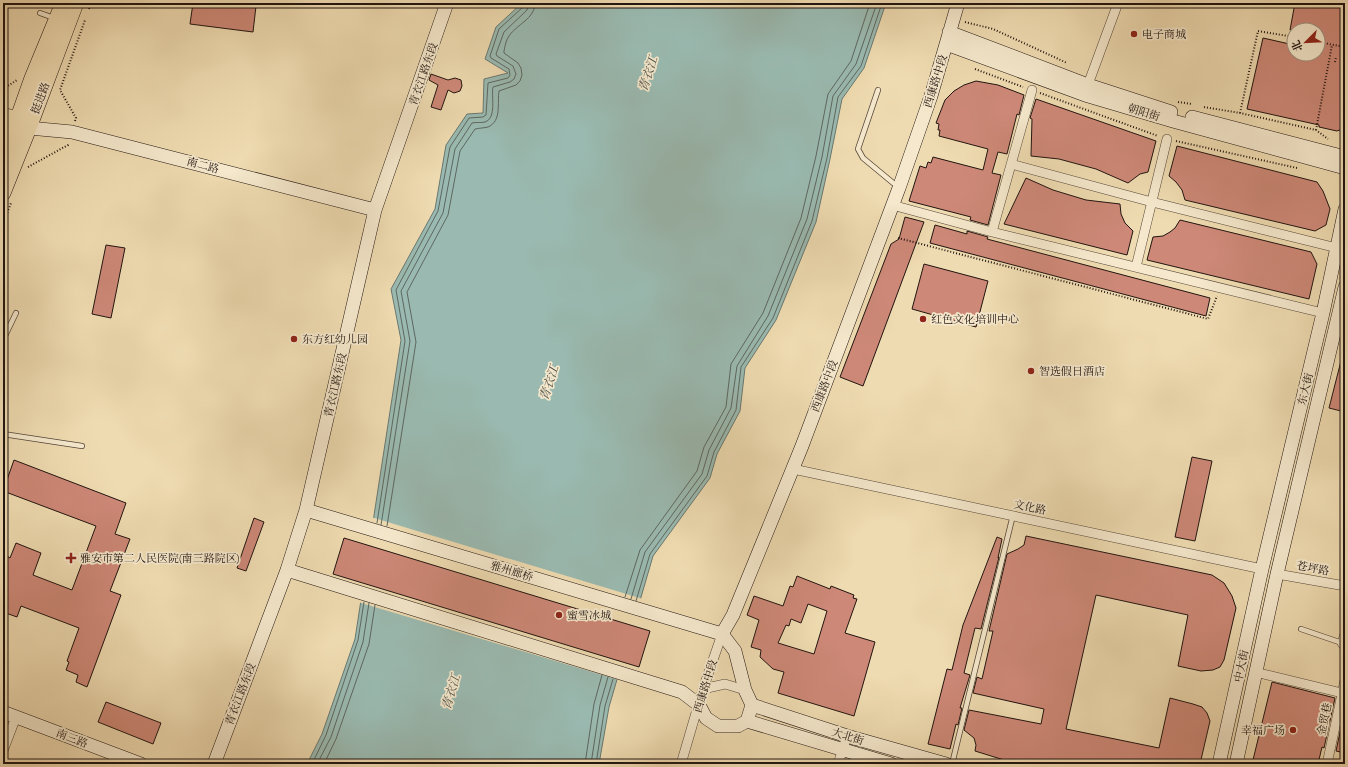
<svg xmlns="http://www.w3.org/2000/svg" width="1348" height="767" font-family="'IM FELL English','Noto Serif SC',serif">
	<rect width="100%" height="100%" fill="#efdbb1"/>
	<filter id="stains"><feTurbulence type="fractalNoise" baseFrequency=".005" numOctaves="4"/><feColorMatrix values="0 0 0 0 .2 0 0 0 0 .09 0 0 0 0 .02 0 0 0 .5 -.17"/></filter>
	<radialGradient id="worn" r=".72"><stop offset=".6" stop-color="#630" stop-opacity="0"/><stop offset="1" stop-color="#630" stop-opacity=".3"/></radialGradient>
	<path fill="#9abab1" stroke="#697871" d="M522,3H886L864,68L842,99L830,159L816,222L776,320L745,368L740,411L717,454L710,478L653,556L609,707L599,764H307L322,734L355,639L401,340L391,289L435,209L446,145L467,114L483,113L484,79L508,73L485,59L496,27Z"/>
	<path fill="#efdbb1" d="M371,517L643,599L619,680L358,602Z"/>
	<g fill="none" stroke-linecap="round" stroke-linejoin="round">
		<path stroke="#5d6760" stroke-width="1" d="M377,523L405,341L396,290L438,211L450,147L469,118L483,117L486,115L488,83L508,78L510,75L509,69L491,58L490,56L499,29L523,7L524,3
			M381,525L410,341L401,291L443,213L455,149L472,123C476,122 481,123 485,122C497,118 491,96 493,87L510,82L514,79L516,74L513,66L497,56L496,54L504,32L527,10L529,3
			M387,526L416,342L407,292L448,215L460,151L475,129C480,128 484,128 488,127C502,121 497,103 499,91L516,85L520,81L522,75L521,68L518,63L504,53V51C505,46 506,40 509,36C517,24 535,19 535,3
			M625,597L640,550L697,471L704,447L726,407L731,364L763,313L801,218L816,156L828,94L851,61L870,3
			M631,599L645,552L702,474L709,450L731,408L737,366L768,316L807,219L822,157L833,96L856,64L877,3
			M636,601L650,554L707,476L714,452L736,410L741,367L773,318L812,221L827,158L838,97L861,66L882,3
			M312,764L326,735L358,640L364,602
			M317,764L331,737L363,642L369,603
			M324,764L336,739L369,644L375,605
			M585,764L594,704L602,675
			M591,764L600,705L608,677
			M596,764L605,706L613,679"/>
	</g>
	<path fill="#cd8877" stroke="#201410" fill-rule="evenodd" d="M193,3H234L256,6L253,32L190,24Z
		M1295,3H1345V128L1337,131L1319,127V125L1247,109L1263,38L1294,45V54H1318V30H1290Z
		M431,74L448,80L455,78L461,80L462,86L460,91L454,93L448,90L441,110L431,107L438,85L429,80Z
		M976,81L998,85L1024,95L1019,115L1017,114L1007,154L998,152L992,173L1001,175L988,225L970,220L971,217L909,201L920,166L926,168L928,162L931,163L933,157L983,170L988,149L939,136L940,130H938L939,124L936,123L945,100L954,91L964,85Z
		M1036,99L1156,141L1148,172L1140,174L1128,183L1096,169L1059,159L1031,156L1032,119L1030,118Z
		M1177,146L1317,182L1323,191L1330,209L1326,225L1315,231L1185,200L1182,190L1176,182L1169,176Z
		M1026,178L1053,190L1086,200L1120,204L1121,214L1125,223L1133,231L1127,255L1004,224Z
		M905,217L924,222L863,386L840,377L891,244L899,239Z
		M1180,220L1311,252L1317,264L1309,299L1147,260L1153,237L1163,236L1170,232L1175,228Z
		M935,225L967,234V231L988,237L987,239L1210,298L1206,316L930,243Z
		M106,245L125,248L111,318L92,314Z
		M924,264L988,281L976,327L912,309Z
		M1342,357L1345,358V412L1329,408Z
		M1192,457L1212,461L1195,541L1175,537Z
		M14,460L126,503L115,534L130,539L110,591L121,595L87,687L76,682L78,675L66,670L69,662L67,661L79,628L21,606L17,617L3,612V568L7,556L10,558L16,543L41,553L33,575L72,590L96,526L3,491Z
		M254,518L264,522L246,571L237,568Z
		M1026,536L1212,575L1224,583L1232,596L1236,608L1224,660L1220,667L1213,670L1201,671L1178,666L1188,615L1096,595L1066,729L1159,748L1170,698L1193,704L1202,707L1207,713L1210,721L1200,764H1017L975,751L976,745L974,738L964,730L969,710L1041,724L1044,709L973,693L977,677L982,679L993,631H989L1007,554L1018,549L1024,545Z
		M997,537L1002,539L998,558L999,557L981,629L975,628L964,673L970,675L960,708H962L958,725L956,724L950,749L928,744L947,669L952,670L963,625Z
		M344,538L650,631L639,667L333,574Z
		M797,576L830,589L831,586L854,595L853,598L857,599L845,633L875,642L854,716L778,693L784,672L773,669L760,657L761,650L751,647L759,620L747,615L754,596L783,606L790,586L793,587ZM808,604L827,611L814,654L778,643L786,625L789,626L791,619L801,623Z
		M1272,682L1335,698L1324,748L1322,747L1318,764H1252Z
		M106,702L161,723L153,744L98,722Z
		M1345,709V753L1336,751Z"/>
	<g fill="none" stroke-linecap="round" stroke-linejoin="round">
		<defs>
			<path id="lane" d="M13,3L18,5
				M40,13L54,18
				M878,90L858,149L863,158L898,187
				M3,340L16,313
				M3,434L82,446
				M1301,629L1342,643
				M952,764L1013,515"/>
			<path id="street" d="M1086,90L1118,3
				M1011,164L1152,202L1337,248
				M892,205L992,232L1323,313
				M992,232L1032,90
				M1136,267L1167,139
				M793,469L1262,569
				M1277,574L1345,586
				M1345,634L1342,643L1345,647
				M1255,672L1342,693
				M703,689L725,684L745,690
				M3,751L16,717
				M681,764L703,689L722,634
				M838,764L847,736
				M1327,764L1345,680"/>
			<path id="secondary" d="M949,32L1088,85L1171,112
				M946,44L1085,95L1173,121L1345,168
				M1192,117L1345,157
				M29,128L72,132L375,210
				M287,570L682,692L699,705L706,718L718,726H738L747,721L752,705L745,690L735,651L722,634L306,510
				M722,634L733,615L802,446L899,188L931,96L958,3
				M752,705L847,736L946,764
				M3,712L141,764
				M747,721L891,764
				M214,764L287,570L306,510L375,210L447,3
				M1219,764L1262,569L1323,313L1345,209
				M1236,764L1277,574L1345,287"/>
			<path id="primary" d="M3,116L18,118L26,124
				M3,160L32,78L63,3
				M3,193L29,128L76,3"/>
		</defs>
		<use href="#lane" stroke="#544638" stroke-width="6"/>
		<use href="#street" stroke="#544638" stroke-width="10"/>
		<use href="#secondary" stroke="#201410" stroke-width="14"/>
		<use href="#primary" stroke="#201410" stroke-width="16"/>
		<path stroke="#201410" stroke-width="2" stroke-dasharray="1 2" stroke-linecap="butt" d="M89,9L91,3
			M965,22L993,29L1067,63
			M1318,42L1345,47
			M1335,62L1336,57
			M975,69L1023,87
			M3,89L17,80
			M1040,93L1158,136
			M1178,102L1192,104
			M1204,107L1240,113L1316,130L1328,139
			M1240,113L1258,31L1294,37
			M75,121L76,118L60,90L85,20
			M1316,130L1332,45
			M1176,141L1297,168
			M28,167L68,145V143
			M3,224L11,203
			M898,238L1208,319L1217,296"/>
		<use href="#lane" stroke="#f5e8cc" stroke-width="4.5"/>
		<use href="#street" stroke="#f5e8cc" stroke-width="9"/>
		<use href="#secondary" stroke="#f5e8cc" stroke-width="13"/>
		<use href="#primary" stroke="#efdbb1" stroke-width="15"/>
	</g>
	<g fill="#8f2418" stroke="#f5e8cc" stroke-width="1.5">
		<circle cx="1134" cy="34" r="4"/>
		<circle cx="923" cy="319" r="4"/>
		<circle cx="294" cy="339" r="4"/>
		<circle cx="1031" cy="371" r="4"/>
		<path d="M69 552h4v4h4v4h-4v4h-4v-4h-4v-4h4z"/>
		<circle cx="559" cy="615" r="4"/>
		<circle cx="1293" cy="730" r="4"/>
	</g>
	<g text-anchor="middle" stroke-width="3.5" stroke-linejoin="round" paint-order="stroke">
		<g font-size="11" fill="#201410" stroke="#f5e8cc" text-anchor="start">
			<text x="1142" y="38">电子商城</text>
			<text x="931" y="323">红色文化培训中心</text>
			<text x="302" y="343">东方红幼儿园</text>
			<text x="1039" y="375">智选假日酒店</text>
			<text x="80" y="562">雅安市第二人民医院(南三路院区)</text>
			<text x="567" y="619">蜜雪冰城</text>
			<text x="1285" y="734" text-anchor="end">幸福广场</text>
		</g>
		<g font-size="11" fill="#201410" stroke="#f5e8cc">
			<text transform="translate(423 74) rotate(-71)" y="4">青衣江路东段</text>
			<text transform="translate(935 81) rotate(-73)" y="4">西康路中段</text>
			<text transform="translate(40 98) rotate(-70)" y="4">挺进路</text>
			<text transform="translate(1144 112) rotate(17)" y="4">朝阳街</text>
			<text transform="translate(203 165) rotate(15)" y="4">南二路</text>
			<text transform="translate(335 385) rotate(-77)" y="4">青衣江路东段</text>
			<text transform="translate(824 386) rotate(-69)" y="4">西康路中段</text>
			<text transform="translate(1305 389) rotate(-76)" y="4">东大街</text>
			<text transform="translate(1030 507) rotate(12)" y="4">文化路</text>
			<text transform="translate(1313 568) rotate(10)" y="4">苍坪路</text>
			<text transform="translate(512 571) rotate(17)" y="4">雅州廊桥</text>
			<text transform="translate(1241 666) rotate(-78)" y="4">中大街</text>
			<text transform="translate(705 686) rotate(-73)" y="4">西康路中段</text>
			<text transform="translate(240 694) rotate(-69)" y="4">青衣江路东段</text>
			<text transform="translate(1324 719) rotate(-78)" y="4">金贸巷</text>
			<text transform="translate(848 736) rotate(17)" y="4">大北街</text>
			<text transform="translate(72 738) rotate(21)" y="4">南三路</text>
		</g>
		<g font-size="12" font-style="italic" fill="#4b4e48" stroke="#f5e8cc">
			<text transform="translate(648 74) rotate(-72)" y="4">青衣江</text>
			<text transform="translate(549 383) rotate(-72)" y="4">青衣江</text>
			<text transform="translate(451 692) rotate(-73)" y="4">青衣江</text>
		</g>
	</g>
	<rect width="1348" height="767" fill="none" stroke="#efdbb1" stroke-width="16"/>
	<rect x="4" y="4" width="1340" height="759" fill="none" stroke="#201410" stroke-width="2"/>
	<rect x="8" y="8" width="1332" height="751" fill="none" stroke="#201410"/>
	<g transform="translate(1306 42) rotate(246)"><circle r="19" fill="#f5e8cc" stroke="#a09381"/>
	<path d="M0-3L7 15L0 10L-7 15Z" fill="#8f2418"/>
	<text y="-6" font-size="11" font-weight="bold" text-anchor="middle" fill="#201410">北</text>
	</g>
	<rect width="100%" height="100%" filter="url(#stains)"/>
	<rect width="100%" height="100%" fill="url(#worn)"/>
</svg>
